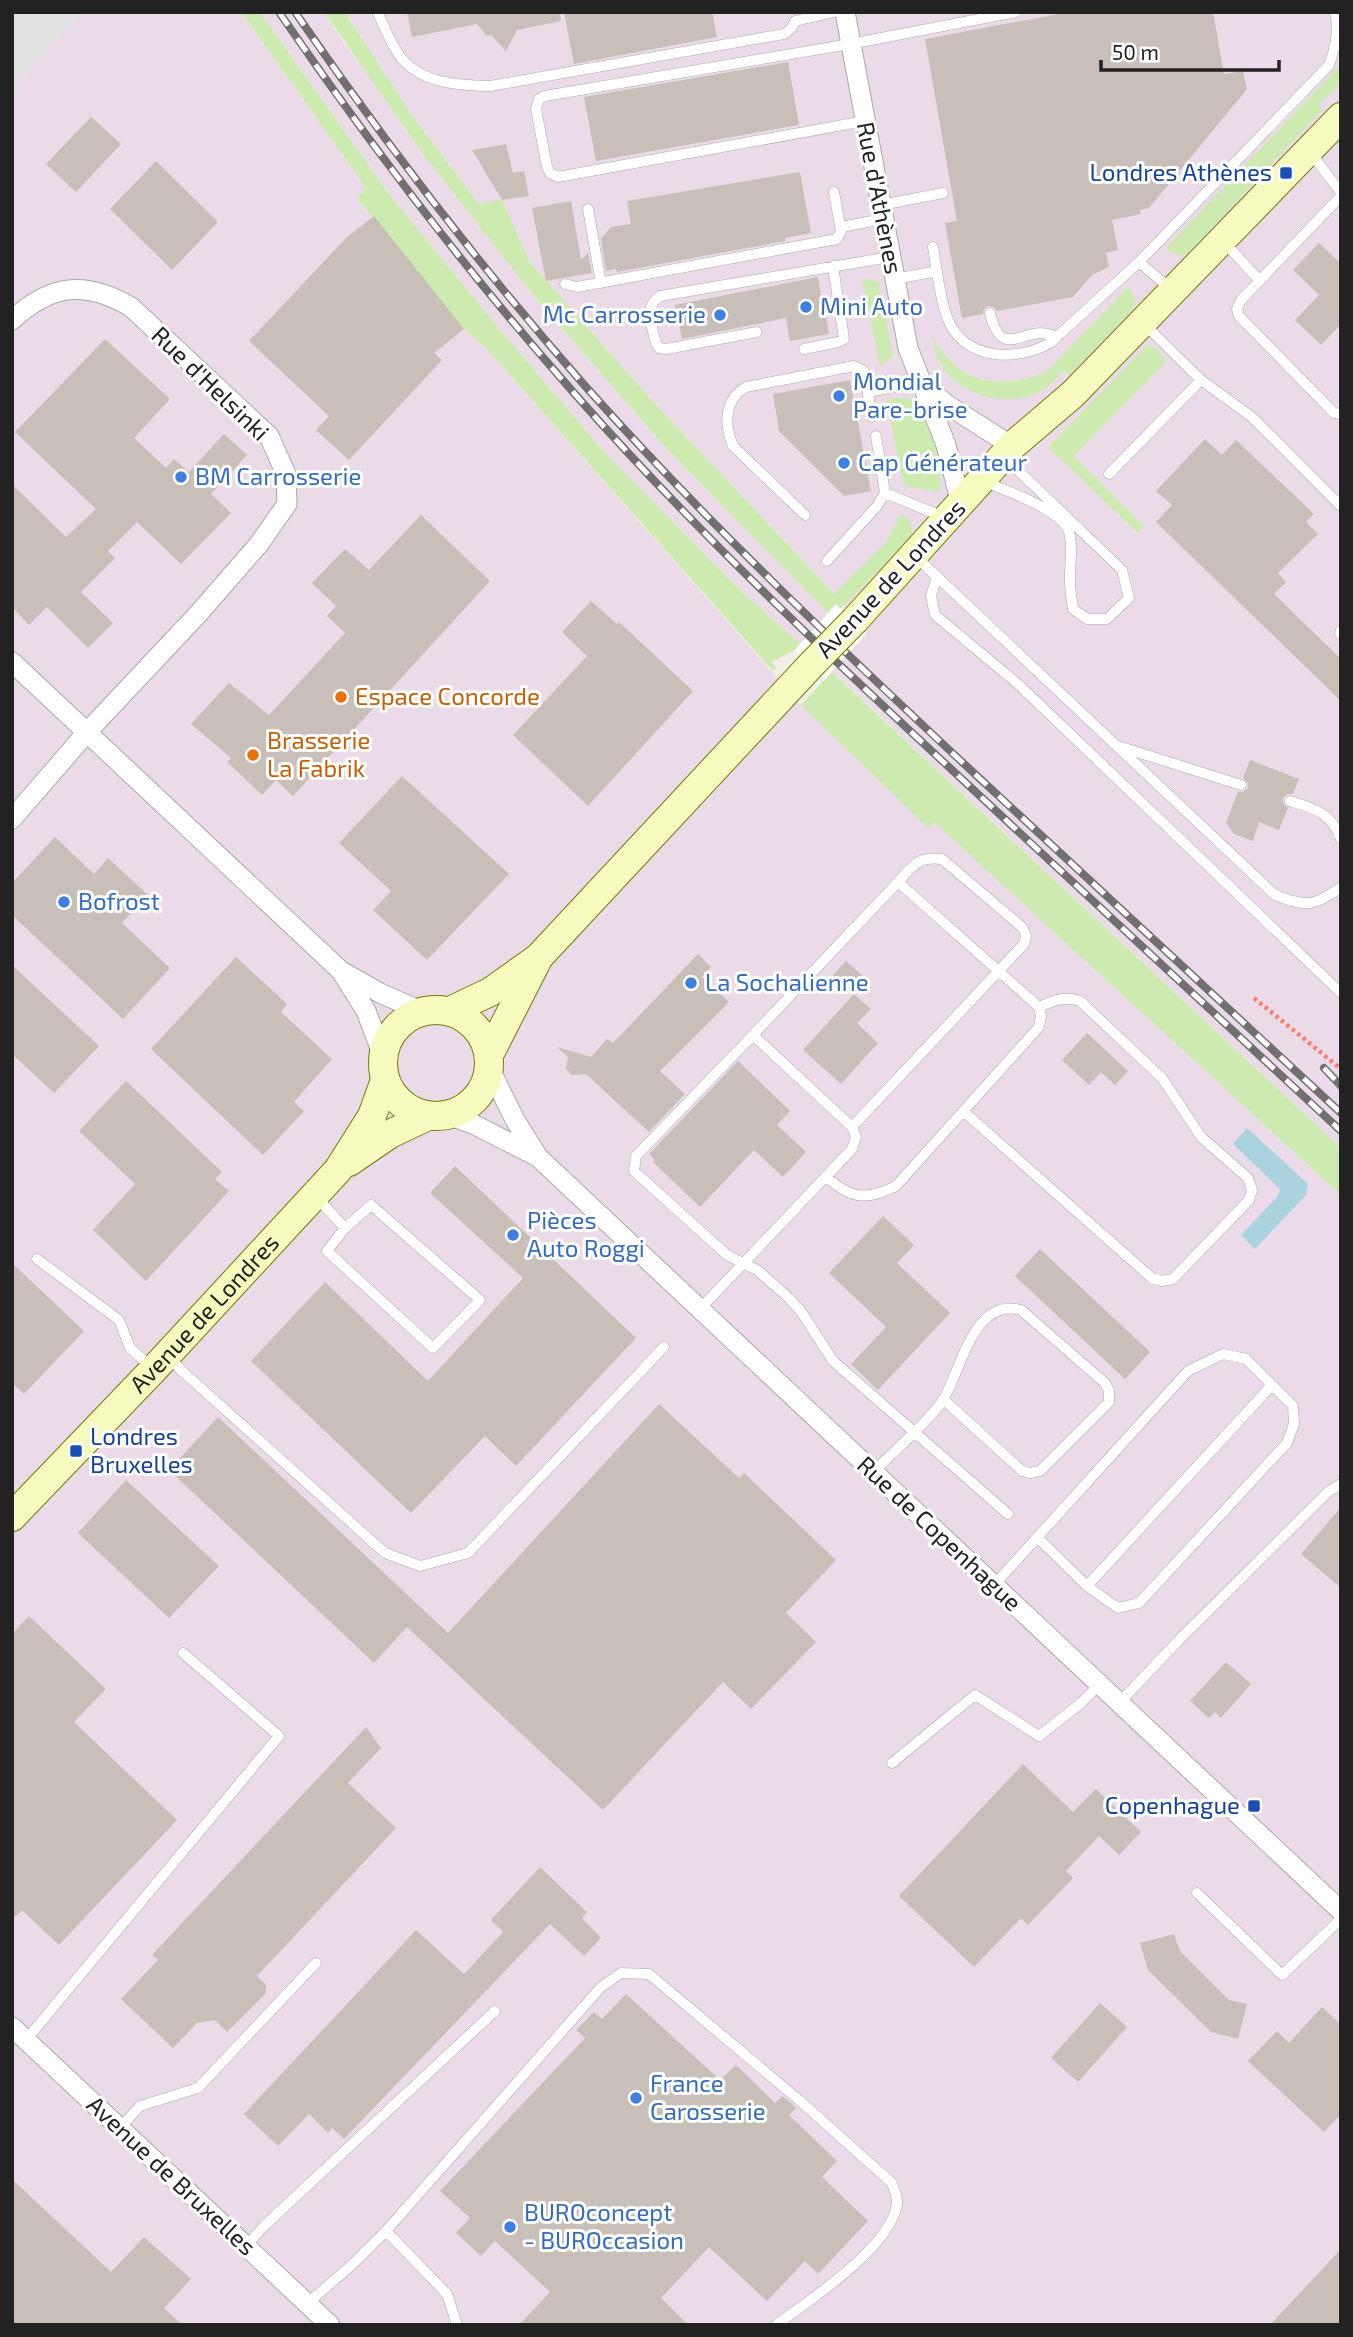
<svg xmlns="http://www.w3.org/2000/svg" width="1353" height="2337" font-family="'Exo 2',sans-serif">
	<rect width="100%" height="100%" fill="#f2efe9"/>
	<path fill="#ebdbe8" d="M83,12H241L366,188L357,198L464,329L485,347L801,705L928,827L934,821L1341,1195V2325H12V88Z
		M260,12H324L341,39L533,295L665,447L828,613L800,644L740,590L607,455L501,331L389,194Z
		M345,12H1341V1148L832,671L866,634L834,594L648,396L530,262L502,201L479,204L411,114Z"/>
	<path fill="#cdebb0" d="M241,12H260L389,194L501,331L607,455L740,590L800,644L795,650L772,662L776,668L773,671L485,347L464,329L357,198L366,188Z
		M324,12H345L411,114L479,204L502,200L530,262L648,396L834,594L886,542L901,514C910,519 914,526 911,537L840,609L836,605L828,613L665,447L533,295L423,154Z
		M1341,64V83L1318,105L1322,110L1187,254C1178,256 1173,255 1166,248Z
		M862,279L874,280L879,284L893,356L880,366Z
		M1129,286L1134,297L1133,309L1069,375L1063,371C1056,378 1048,389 1038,393C1006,407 964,397 943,368C937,360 935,347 932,337C942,352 954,368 971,376C995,386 1029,383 1050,368Z
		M1147,345L1157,349L1167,361L1074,456L1144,526L1138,533L1048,447Z
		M886,398H910C935,430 941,452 940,492L904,486Z
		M832,672L1341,1148V1195L934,822L928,828L801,705Z"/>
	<path fill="#e2e2e2" d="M12,12H83L12,88Z"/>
	<path fill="#aad3df" d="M1247,1128L1308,1184L1306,1195L1255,1249L1241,1235L1278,1196L1280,1189L1233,1144Z"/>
	<path fill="#fff" d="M836,604L866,634L825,679L795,650Z"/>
	<path fill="#c7bfb8" d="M407,12H560L561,21L517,30L506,51L491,35L487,36L477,24L412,37Z
		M564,12H712L717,37L574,64Z
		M1069,12H1213L1224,74L1243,71L1247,89L1149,208L1140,210L1141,214L1112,220L1118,250L1106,253L1109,267L1092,275L1073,297L997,311L994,307L988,306L984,309L983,314L962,318L945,223L957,221L925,39Z
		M788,62L799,125L596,161L584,97Z
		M91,117L121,144L76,192L46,164Z
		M506,144L513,173L524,171L529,196L502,200L472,150Z
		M156,161L218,222L172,270L110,209Z
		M800,172L811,233L785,238V241L617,272L616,269L606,271L601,239L611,227L631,224L627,201Z
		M571,201L581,260L588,253L592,273L546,281L532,208Z
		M374,216L464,329L434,353L442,360L349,460L316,430L329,416L249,341L346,238Z
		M1319,243L1341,264V324L1321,345L1295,320L1319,295L1293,270Z
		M818,277L821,296H823L829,334L790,341L786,318L682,339L675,305Z
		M105,339L170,399L134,438L166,468L174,459L189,472L224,434L247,455L211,494L231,513L181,564L137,522L108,551L115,558L81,592L113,623L88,648L47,607L29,625L12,607V484L66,537L96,509L15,432Z
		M850,380L871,491L844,496L779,431L773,394Z
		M1205,439L1222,455L1236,440L1314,514L1306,522L1318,534L1278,573L1286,582L1274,594L1341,659V701L1156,522L1172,505L1156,491Z
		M421,515L490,581L293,796L276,780L262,795L227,762L231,758L191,724L229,683L269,715L345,633L327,616L336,606L312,583L345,549L369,570Z
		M591,601L617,624L619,622L693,691L588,806L513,735L587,656L562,632Z
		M1250,760L1299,779L1293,794H1288L1283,798V803L1288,808L1279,830L1259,822L1253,841L1234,834L1226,823L1238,792H1243L1248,788V783L1243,778Z
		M402,776L509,874L427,960L373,910L391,891L339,843Z
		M55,837L94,874L108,858L148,895L122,923L170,968L123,1019L12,915V883Z
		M698,954L711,967L702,977L729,1002L660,1071L685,1094L649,1132L586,1074L571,1075L566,1068L568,1057L557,1047L591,1057L607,1039L613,1043Z
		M236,957L287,1004L281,1012L332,1059L294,1102L304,1111L263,1155L151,1049Z
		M846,961L866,979L853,993L833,975Z
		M12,965L99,1046L54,1093L12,1054Z
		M854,994L871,1009L857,1023L878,1043L841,1084L803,1050Z
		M1087,1033L1128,1071L1115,1085L1101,1072L1089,1085L1062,1060Z
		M738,1061L790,1111L777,1125L806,1152L783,1177L754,1150L700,1207L653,1162L655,1160L649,1154Z
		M126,1081L222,1172L215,1179L229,1191L146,1281L93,1230L135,1184L79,1131Z
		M455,1166L636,1338L516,1466L485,1436L411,1513L251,1361L325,1282L428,1381L523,1278L430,1193Z
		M883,1216L914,1245L897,1263L950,1313L878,1390L851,1364L886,1327L829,1273Z
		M1040,1249L1150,1352L1125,1379L1015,1276Z
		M12,1263L84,1331L24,1394L12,1383Z
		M659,1404L739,1478L744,1473L836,1560L786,1613L816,1642L751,1709L723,1682L603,1810L407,1627L374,1663L169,1470L218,1417L448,1633Z
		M126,1480L219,1566L169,1618L78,1533Z
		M1341,1507V1588L1301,1554Z
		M29,1616L106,1689L74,1722L177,1820L59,1945L22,1910L12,1920V1634Z
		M1226,1662L1251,1684L1221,1718L1215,1712L1209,1718L1190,1701Z
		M366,1727L381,1748L348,1783L396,1828L257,1976L266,1985V1993L227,2032L215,2020L197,2023L173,2048L121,1999L158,1960L152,1955Z
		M1023,1764L1073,1812L1096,1789L1141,1832L1119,1855L1099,1836L1066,1871L1073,1878L1028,1925L1021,1918L974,1967L899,1896Z
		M540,1867L587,1912L582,1918L601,1938L584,1956L550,1924L344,2139L332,2128L328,2133L309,2114L278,2146L244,2114L416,1930L464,1974L503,1932L491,1920Z
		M1174,1934L1180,1951L1229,2000L1247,2004L1238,2039L1211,2032L1148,1970L1140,1943Z
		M626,1994L720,2080L736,2065L775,2103L782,2096L790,2102L796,2108L789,2115L837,2161L822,2177L868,2221L818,2274L805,2261L767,2301L709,2247L661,2298L688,2325H519L550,2292L495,2241L481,2256L456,2233L470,2218L440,2191L585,2038L576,2030L594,2012L602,2019Z
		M1100,2003L1127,2027L1078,2082L1051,2058Z
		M1322,2007L1341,2025V2114L1324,2132L1248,2061L1277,2031L1289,2043Z
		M12,2179L111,2272L144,2237L191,2279L164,2308L182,2325H12Z
		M1341,2249V2325H1270Z"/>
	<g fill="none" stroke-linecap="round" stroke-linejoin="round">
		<defs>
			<path id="lane" d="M377,12C385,27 392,48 403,60C424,84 461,85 490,86L784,34L792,28L795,21L834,12
				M865,121L558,177L550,173L547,167L536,109L539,99L545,96L850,44L1016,12
				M1311,153L1341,193
				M1341,196L1241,300L1237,309L1239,316L1334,413L1341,414
				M881,205L943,193
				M588,209L601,283
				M841,227L883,219
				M1224,242L1259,280
				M933,247C937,270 939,295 947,317C963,361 1016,362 1050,343L1139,262
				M895,279L937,271
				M565,284L577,287L837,239L841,231L834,192
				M1172,290L1139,262L1329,65C1336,46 1339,32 1335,12
				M990,313C1002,365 1027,321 1056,337
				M1145,325L1201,380L1252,417L1341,506
				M757,332L666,349L659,348L656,343C652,326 643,307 660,296L890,257
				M804,349L838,342L844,339L833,266
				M868,392L920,382
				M1109,474L1201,380
				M986,482C1006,491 1063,510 1069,532C1073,546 1070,562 1070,576C1069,587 1072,598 1073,609L1087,619H1107L1129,598L1122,570L1005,458
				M885,493L944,517
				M805,515L733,446C724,424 724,400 746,387L854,366L864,371L872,417
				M915,556L1275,895C1306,907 1313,907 1341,887
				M827,561L877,506L885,493L876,436
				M937,577L931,596L935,615L1018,684L1341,993
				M1340,634L1341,630
				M1118,746L1241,785
				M1290,801C1316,809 1331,813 1341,839
				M753,1035L636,1156L634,1171L727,1255L757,1270L789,1298L802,1313L833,1361L1008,1514
				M963,1111L1153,1279L1162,1281L1173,1279L1249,1200L1252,1190L1248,1178L1201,1137L1162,1078L1080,1001C1064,996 1054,1000 1039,1007
				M852,1127L1024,944L1026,936L1023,928L942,859C918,856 914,865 898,882
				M317,1198L345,1228L327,1251L433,1348L480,1300L371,1205L345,1228
				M37,1259L119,1320L130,1348L151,1367
				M700,1309L852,1149L856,1137L852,1127L753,1035L898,882L1039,1007L1041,1016L1039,1027L896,1186C866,1201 850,1199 826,1176
				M170,1358L182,1371L385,1553L420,1566L468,1553L664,1347
				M873,1472C895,1450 922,1428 941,1403C961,1375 971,1297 1021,1310L1105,1383L1109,1391V1402L1040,1471L1030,1473L1022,1471L943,1399
				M994,1585L1188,1371L1223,1354L1246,1359L1293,1406L1294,1424L1287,1443L1139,1603L1118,1608L1087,1586L1037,1537
				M1087,1586L1272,1385
				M1119,1703L1179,1640L1329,1491L1341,1484
				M892,1763L975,1695L1039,1736L1081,1703L1100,1684
				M1197,1893L1282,1975L1341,1919
				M26,2040L279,1736L183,1653
				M120,2128L140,2106L198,2088L316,1963
				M386,2231L447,2294L457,2325
				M246,2246L264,2226L495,2011
				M308,2303L354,2263L386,2231L601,1987L621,1973L649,1974L799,2100L892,2183C894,2190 898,2197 897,2204C891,2247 810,2300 776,2325"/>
			<path id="street" d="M845,12L908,348L946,445L961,504
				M12,320C51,284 85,280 131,307L269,436L286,474L287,504L259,544L199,613L88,731L12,819
				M924,385L946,404L1012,446
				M12,662L341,971
				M383,1056L366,1011L341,971L380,993L423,1012
				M448,1115L473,1124L538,1157L515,1120L489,1067
				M538,1157L1341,1911
				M12,2027L330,2325"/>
			<g id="secondary">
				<path d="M855,620L1012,446L1073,394L1341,117"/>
				<circle cx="436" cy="1063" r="53"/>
				<path d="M450,1011L490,992L538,958L812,664"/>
				<path d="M489,1055L537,961"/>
				<path d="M349,1162L390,1134L428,1116"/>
				<path id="s1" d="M12,1517L154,1369L338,1170L372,1116L385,1080"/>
			</g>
		</defs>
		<use href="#lane" stroke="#a9a9a9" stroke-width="11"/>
		<use href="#street" stroke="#a9a9a9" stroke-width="21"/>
		<use href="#secondary" stroke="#707d05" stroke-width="30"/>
		<path stroke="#fa8072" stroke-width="4.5" stroke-dasharray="3.5 3.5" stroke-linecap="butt" d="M1254,998L1341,1069"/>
		<use href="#lane" stroke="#fff" stroke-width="10"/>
		<use href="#street" stroke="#fff" stroke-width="19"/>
		<use href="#secondary" stroke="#f7fabf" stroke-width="28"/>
		<defs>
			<path id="rail" d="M279,12C370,145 467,272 574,393C695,531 830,657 965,782C1090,898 1215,1014 1341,1131
				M295,12C385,143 481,268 586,387C708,524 842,650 976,775C1098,888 1219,1000 1341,1113
				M1324,1068L1341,1086"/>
		</defs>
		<use href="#rail" stroke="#707070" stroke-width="8"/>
		<use href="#rail" stroke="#fff" stroke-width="5" stroke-dasharray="16" stroke-linecap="butt"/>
		<defs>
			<path id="secondary-bridge" d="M812,664L855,620"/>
		</defs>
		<use href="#secondary-bridge" stroke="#707d05" stroke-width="30" stroke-linecap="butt"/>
		<use href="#secondary-bridge" stroke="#f7fabf" stroke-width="28"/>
	</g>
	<g fill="#1a4fb4" stroke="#fff" stroke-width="2.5">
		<rect x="1279" y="166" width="14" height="14" rx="3.5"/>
		<rect x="69" y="1444" width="14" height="14" rx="3.5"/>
		<rect x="1247" y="1799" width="14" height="14" rx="3.5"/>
	</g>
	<g fill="#3f7fe0" stroke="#fff" stroke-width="2.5">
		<circle cx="806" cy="307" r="7"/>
		<circle cx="720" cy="315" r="7"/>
		<circle cx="839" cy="396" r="7"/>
		<circle cx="844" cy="463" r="7"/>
		<circle cx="181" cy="477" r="7"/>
		<circle cx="64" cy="902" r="7"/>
		<circle cx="691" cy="983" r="7"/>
		<circle cx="513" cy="1235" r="7"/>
		<circle cx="636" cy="2098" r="7"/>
		<circle cx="510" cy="2227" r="7"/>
	</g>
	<g fill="#e8710a" stroke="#fff" stroke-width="2.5">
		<circle cx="341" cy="697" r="7"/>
		<circle cx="253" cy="755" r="7"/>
	</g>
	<g text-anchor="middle" stroke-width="6" stroke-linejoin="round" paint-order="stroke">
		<g font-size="24" fill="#164399" stroke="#fff" text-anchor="end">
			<text x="1272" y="181">Londres Athènes</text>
			<text x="90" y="1445" text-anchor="start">Londres<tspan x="90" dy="28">Bruxelles</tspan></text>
			<text x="1240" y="1814">Copenhague</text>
		</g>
		<g font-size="24" fill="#222" stroke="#fff">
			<text transform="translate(879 198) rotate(79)" y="8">Rue d'Athènes</text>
			<text transform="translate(210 384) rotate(44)" y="8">Rue d'Helsinki</text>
			<text transform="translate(891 579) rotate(-47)" y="8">Avenue de Londres</text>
			<text dy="8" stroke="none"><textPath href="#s1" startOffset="280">Avenue de Londres</textPath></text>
			<text transform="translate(939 1534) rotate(43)" y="8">Rue de Copenhague</text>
			<text transform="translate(171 2176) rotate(43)" y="8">Avenue de Bruxelles</text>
		</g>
		<g font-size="24" fill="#366cbe" stroke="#fff" text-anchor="start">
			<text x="820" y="315">Mini Auto</text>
			<text x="706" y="323" text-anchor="end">Mc Carrosserie</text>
			<text x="853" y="390">Mondial<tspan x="853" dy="28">Pare-brise</tspan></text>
			<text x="858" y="471">Cap Générateur</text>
			<text x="195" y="485">BM Carrosserie</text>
			<text x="78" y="910">Bofrost</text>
			<text x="705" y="991">La Sochalienne</text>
			<text x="527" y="1229">Pièces<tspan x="527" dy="28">Auto Roggi</tspan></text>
			<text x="650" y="2092">France<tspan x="650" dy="28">Carosserie</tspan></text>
			<text x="524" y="2221">BUROconcept<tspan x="524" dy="28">- BUROccasion</tspan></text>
		</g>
		<g font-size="24" fill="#c56008" stroke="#fff" text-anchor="start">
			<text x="355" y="705">Espace Concorde</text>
			<text x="267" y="749">Brasserie<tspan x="267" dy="28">La Fabrik</tspan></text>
		</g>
	</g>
	<rect width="1353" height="2337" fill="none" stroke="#222222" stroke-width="28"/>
	<path d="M1101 60v10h178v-10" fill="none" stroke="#222222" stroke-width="3.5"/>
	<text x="1112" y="60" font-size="21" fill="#222222" stroke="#ffffff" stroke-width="5" paint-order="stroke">50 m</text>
</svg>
